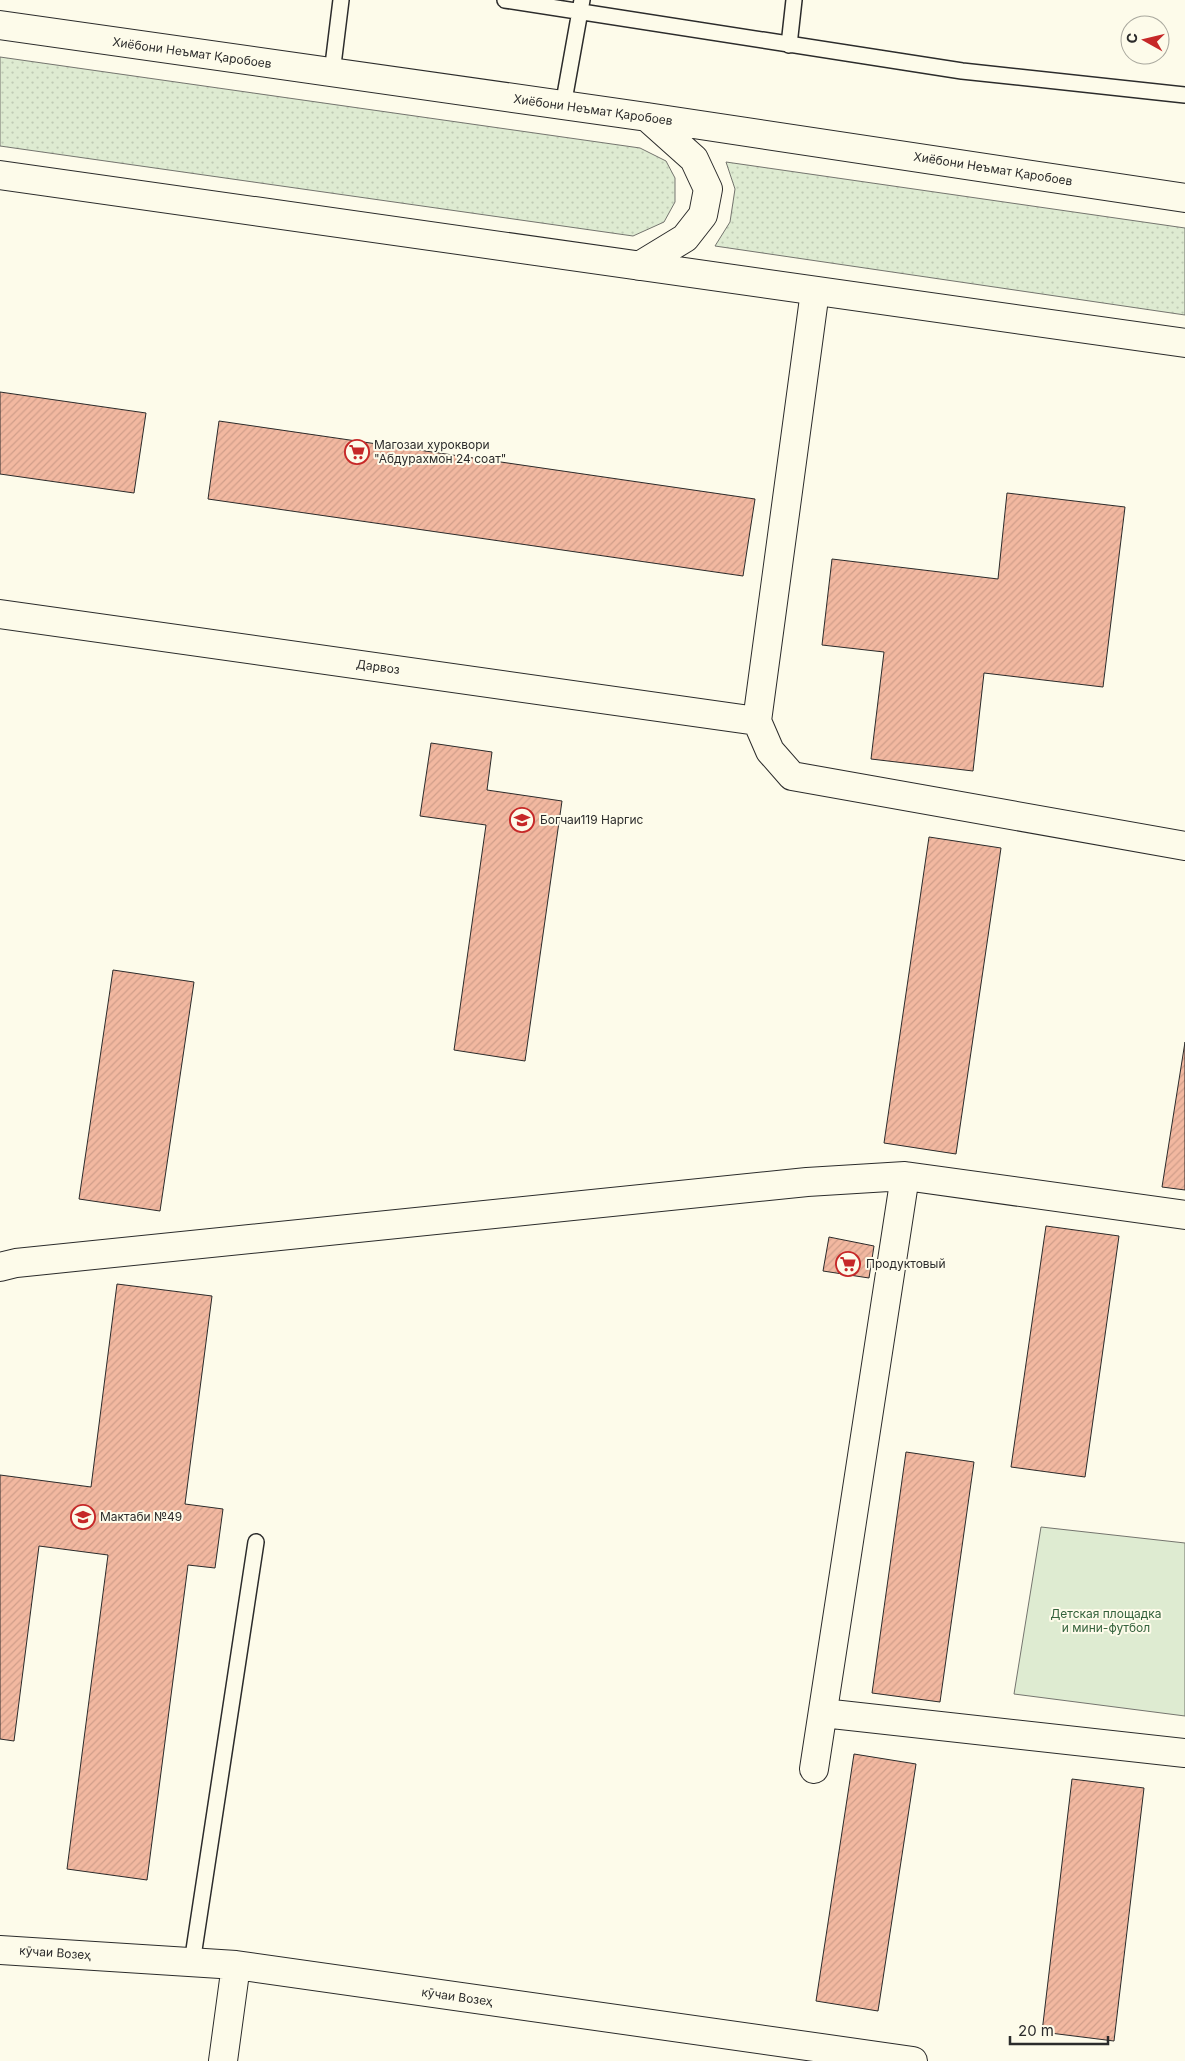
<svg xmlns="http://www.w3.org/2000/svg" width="1185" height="2061" font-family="Inter,sans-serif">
	<defs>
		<pattern id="grass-dots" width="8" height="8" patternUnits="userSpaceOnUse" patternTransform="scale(1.25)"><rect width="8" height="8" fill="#deebd1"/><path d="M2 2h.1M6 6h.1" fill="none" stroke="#bfcab4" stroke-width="1.8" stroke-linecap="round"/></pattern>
		<pattern id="building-hatch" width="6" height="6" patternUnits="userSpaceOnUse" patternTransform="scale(1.25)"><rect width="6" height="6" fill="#f2b8a0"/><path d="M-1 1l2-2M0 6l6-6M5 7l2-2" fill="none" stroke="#d09e8a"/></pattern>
	</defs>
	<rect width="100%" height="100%" fill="#fdfbea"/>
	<path fill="url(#grass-dots)" stroke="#74746e" d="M0,57L640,148L666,161L675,178V202L664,222L633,236L0,146Z
		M726,162L1185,228V315L715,246L730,222L735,189Z"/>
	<path fill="#deebd1" stroke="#74746e" d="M1041,1527L1185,1543V1716L1014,1694Z"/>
	<path fill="url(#building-hatch)" stroke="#2b2b2b" d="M0,392L146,413L134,493L0,474Z
		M219,421L755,499L743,576L208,499Z
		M1007,493L1125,507L1103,687L984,673L973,771L871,759L884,652L822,645L832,559L998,579Z
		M431,743L492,752L487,790L562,801L525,1061L454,1050L486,825L420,816Z
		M929,837L1001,848L956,1154L884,1143Z
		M113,970L194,982L160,1211L79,1199Z
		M1185,1042V1190L1162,1187Z
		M1046,1226L1119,1236L1085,1477L1011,1467Z
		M829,1237L874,1246L869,1278L823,1271Z
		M117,1284L212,1296L185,1504L223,1509L215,1568L188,1565L147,1880L67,1869L108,1555L39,1546L14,1741L0,1739V1475L91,1487Z
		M906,1452L974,1462L940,1702L872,1693Z
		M854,1754L916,1764L878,2011L816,2001Z
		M1072,1779L1144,1788L1114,2041L1042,2032Z"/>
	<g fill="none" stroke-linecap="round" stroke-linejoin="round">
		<defs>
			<path id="lane" d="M505,0L962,71L1185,95
				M789,45L794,0
				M332,73L341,0
				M563,106L582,0
				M192,1963L256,1542"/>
			<path id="street" d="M815,291L757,721L770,751L792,776L1185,846
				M0,614L757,721
				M0,1267L16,1263L807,1182L905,1176L1185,1215
				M823,1713L1185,1753
				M814,1769L905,1176
				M0,1950L236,1965L913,2061
				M223,2061L236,1965"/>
			<path id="highway" d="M0,25L647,117L1185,198
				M0,175L1185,343
				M639,266L685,238L703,215L708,189L694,159L647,117"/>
		</defs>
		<use href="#lane" stroke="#2b2b2b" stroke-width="18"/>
		<use href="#street" stroke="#2b2b2b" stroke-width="30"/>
		<use href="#highway" stroke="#2b2b2b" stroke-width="30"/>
		<use href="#lane" stroke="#fdfbea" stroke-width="15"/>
		<use href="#street" stroke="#fdfbea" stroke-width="28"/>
		<use href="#highway" stroke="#fdfbea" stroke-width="28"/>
	</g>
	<defs>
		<symbol id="supermarket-ring" viewBox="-11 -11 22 22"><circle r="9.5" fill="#fdfbea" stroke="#c62828" stroke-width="1.5"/><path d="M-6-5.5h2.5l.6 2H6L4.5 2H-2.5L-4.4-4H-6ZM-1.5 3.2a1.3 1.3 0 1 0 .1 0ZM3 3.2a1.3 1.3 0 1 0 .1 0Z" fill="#c62828"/></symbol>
		<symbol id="school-ring" viewBox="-11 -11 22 22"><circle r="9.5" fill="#fdfbea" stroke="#c62828" stroke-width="1.5"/><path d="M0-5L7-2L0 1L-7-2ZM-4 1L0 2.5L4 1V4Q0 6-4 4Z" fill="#c62828"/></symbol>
	</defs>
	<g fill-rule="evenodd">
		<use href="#supermarket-ring" x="343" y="438" width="28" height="28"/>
		<use href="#school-ring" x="508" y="806" width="28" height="28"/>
		<use href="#supermarket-ring" x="834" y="1250" width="28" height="28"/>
		<use href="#school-ring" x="69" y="1503" width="28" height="28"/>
	</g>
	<g text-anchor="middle" stroke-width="4" stroke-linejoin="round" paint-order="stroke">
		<g font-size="12" fill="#2b2b2b" stroke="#fdfbea">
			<text transform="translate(192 53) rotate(8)" y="4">Хиёбони Неъмат Қаробоев</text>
			<text transform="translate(593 110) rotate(8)" y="4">Хиёбони Неъмат Қаробоев</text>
			<text transform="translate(993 169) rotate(9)" y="4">Хиёбони Неъмат Қаробоев</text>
			<text transform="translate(378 667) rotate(8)" y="4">Дарвоз</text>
			<text transform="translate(55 1953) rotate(4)" y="4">кӯчаи Возеҳ</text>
			<text transform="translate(457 1997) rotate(8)" y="4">кӯчаи Возеҳ</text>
		</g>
		<g font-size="12" fill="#2b2b2b" stroke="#fdfbea" text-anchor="start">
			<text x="374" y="449">Магозаи хуроквори<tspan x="374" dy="14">"Абдурахмон 24 соат"</tspan></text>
			<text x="540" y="824">Богчаи119 Наргис</text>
			<text x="866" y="1268">Продуктовый</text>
			<text x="100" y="1521">Мактаби №49</text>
		</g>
		<g font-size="12" fill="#34623c" stroke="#fdfbea">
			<text x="1106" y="1618">Детская площадка<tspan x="1106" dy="14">и мини-футбол</tspan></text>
		</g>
	</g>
	<g transform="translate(1145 40) rotate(278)"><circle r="24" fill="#fdfbea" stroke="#a9a89e"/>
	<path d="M0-4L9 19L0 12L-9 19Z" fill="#c62828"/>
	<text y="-8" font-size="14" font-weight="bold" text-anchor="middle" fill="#2b2b2b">С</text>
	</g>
	<path d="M1010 2036v8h98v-8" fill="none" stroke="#2b2b2b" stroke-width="2.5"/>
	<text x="1018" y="2036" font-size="15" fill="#2b2b2b" stroke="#fdfbea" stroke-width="4" paint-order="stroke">20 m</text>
</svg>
